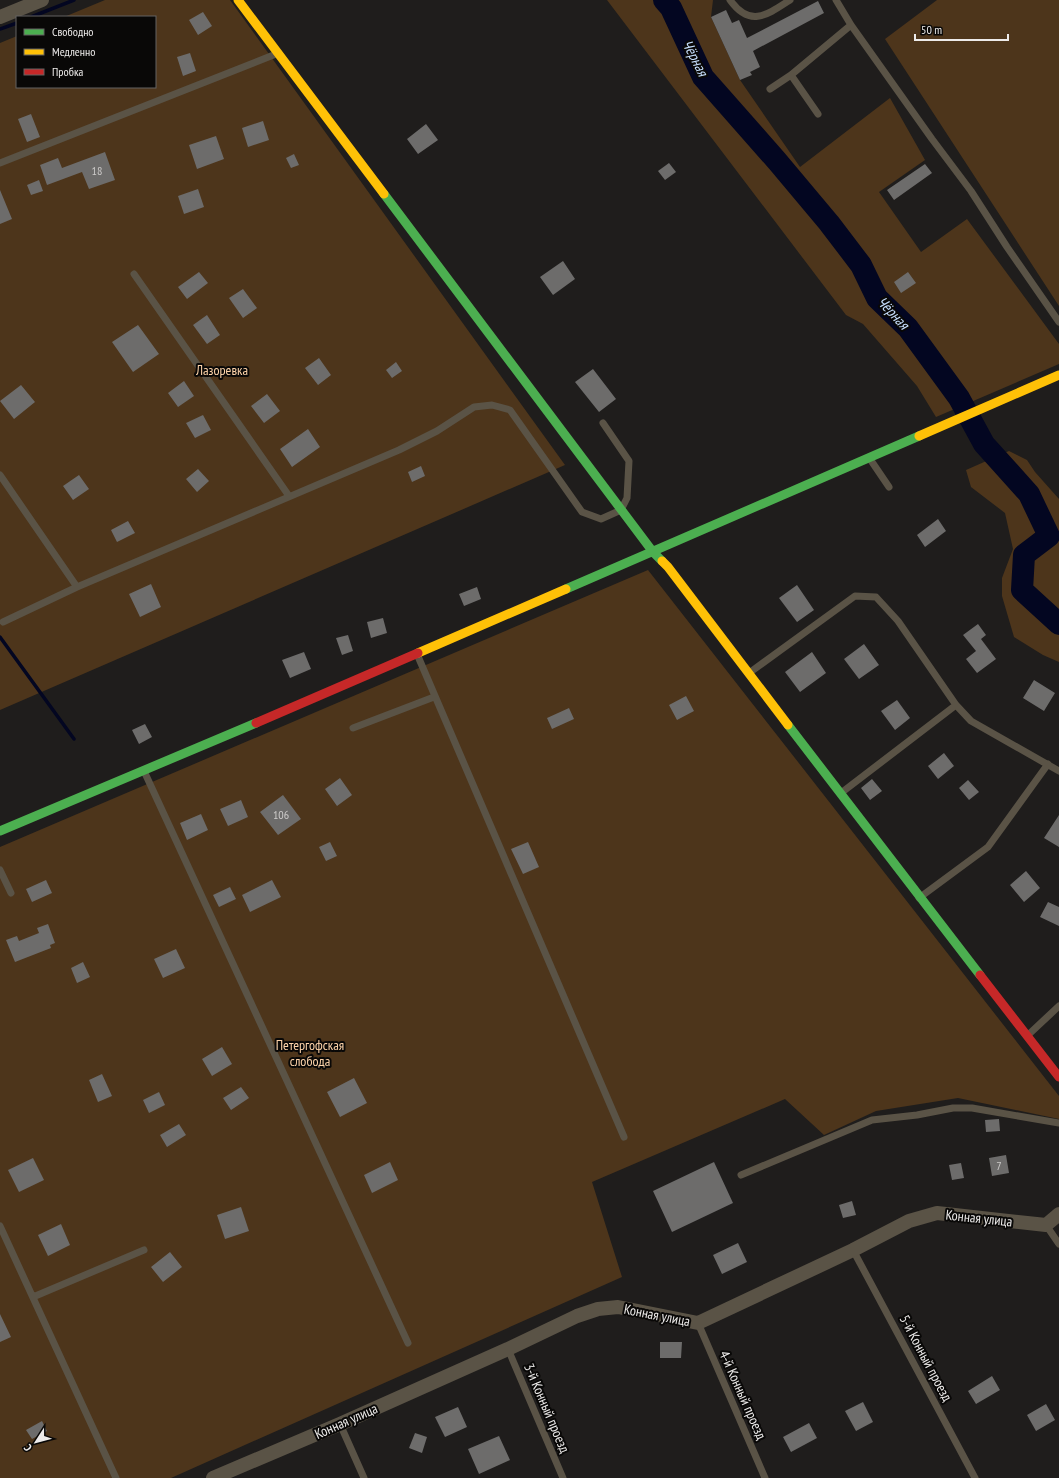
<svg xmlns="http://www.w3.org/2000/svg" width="1059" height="1478" font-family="'PT Sans Narrow',sans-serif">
	<rect width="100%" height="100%" fill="#1f1d1c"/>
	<path fill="#4d351b" d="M105,0H230L565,465L0,710V43L17,36V87H155V17H64Z
		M607,0H713L711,17L740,80L800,167L890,98L925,160L879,192L921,252L967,219L1059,344V364L936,417L917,386L863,324L846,315Z
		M937,0H1059V306L885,39Z
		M1009,451L1027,460L1035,472L1059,499V662L1043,655L1014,637L1002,596V578L1013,549L1005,513L971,487L966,470Z
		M648,570L1059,1096V1119L958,1098L876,1111L824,1135L785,1099L592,1182L622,1277L171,1478H0V847Z"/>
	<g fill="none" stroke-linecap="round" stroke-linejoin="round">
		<path stroke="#030621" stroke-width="3.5" d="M31,17L74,0
			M0,29L17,23
			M0,637L74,739"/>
		<path stroke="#030621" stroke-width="22" d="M664,0L671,8L703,77L777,161L829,223L861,265L877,298L908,328L959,398L984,444L1029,494L1049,536L1024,555L1022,590L1059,624"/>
	</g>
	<path fill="#6d6c6b" d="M818,1L824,13L753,51L760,67L750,72L752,75L740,80L711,17L726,10L732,23L739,20L747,38Z
		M203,12L212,26L198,35L189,20Z
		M190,53L196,71L183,76L177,57Z
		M31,114L40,137L27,142L18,119Z
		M263,121L269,140L248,147L242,128Z
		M426,124L438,140L418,154L407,139Z
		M216,136L224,159L197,169L189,145Z
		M105,152L115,180L89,189L82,172L47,185L40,165L58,158L62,168Z
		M294,154L299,165L291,168L286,158Z
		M669,163L676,172L665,180L658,171Z
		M925,164L932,173L894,200L887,190Z
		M39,180L43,191L31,195L27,185Z
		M198,189L204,207L184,214L178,196Z
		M0,190L12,219L0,224Z
		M563,261L575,279L553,295L540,277Z
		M199,272L208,283L187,299L178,287Z
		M908,272L916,283L901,293L894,282Z
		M243,289L257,308L243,318L229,298Z
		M207,315L220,335L207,344L193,325Z
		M138,325L159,354L133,372L112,342Z
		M319,358L331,375L318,385L305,368Z
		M396,362L402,371L392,378L386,370Z
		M593,369L616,399L599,412L575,382Z
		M184,381L194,396L178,407L168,393Z
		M21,385L35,402L14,419L0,401Z
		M267,394L280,411L264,423L251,406Z
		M203,415L211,430L195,438L186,423Z
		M308,429L320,447L292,467L280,449Z
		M421,466L425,476L412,482L408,472Z
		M198,469L209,481L197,492L186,479Z
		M79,475L89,489L73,500L63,486Z
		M938,519L946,531L925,547L917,535Z
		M128,521L135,533L117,542L111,530Z
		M151,584L161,607L140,617L129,594Z
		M797,585L814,610L797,622L779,598Z
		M477,587L481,599L464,606L459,594Z
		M383,618L387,633L371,638L367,622Z
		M978,624L986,635L981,639L996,659L977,673L966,659L976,651L963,635Z
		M348,635L353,651L342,655L336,638Z
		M864,644L879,665L859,679L844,659Z
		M304,652L311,669L290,678L282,660Z
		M812,652L826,673L800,692L785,672Z
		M1034,680L1055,693L1044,711L1023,698Z
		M686,696L694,711L677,720L669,705Z
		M897,700L910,718L895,730L881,711Z
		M569,708L574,719L552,729L547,718Z
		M145,724L152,737L139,744L132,730Z
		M944,753L954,766L938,779L928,766Z
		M340,778L352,795L337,806L325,789Z
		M872,779L882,791L870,800L861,788Z
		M968,780L979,792L969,800L959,788Z
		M283,795L301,819L278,835L260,812Z
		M241,800L248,817L228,826L220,809Z
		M201,814L208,830L187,840L180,823Z
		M1059,815V847L1044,838Z
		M330,842L337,856L326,861L319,847Z
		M528,842L539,867L523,874L511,849Z
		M1026,871L1040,888L1024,902L1010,885Z
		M46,880L52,893L32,902L26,889Z
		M272,880L281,897L250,912L242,895Z
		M230,887L236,899L219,907L213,895Z
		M1048,902L1059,907V926L1040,917Z
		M48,924L55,943L50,945L51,948L15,962L6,940L17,936L19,941L39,933L37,928Z
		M176,949L185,968L163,978L154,959Z
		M83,962L90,977L77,983L71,968Z
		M222,1047L232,1064L212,1076L202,1059Z
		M102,1074L112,1096L98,1102L89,1080Z
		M354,1078L367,1103L340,1117L327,1092Z
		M241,1087L249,1098L231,1110L223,1098Z
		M159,1092L165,1105L149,1113L143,1100Z
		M999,1119L1000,1131L986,1132L985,1120Z
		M179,1124L186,1135L167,1147L160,1135Z
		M1006,1155L1009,1173L992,1176L989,1158Z
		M33,1158L44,1180L19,1192L8,1170Z
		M390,1162L398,1180L372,1193L364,1175Z
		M714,1162L733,1203L672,1232L653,1191Z
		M961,1163L964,1178L952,1180L949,1165Z
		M852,1201L856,1215L843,1218L839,1205Z
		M241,1207L249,1231L225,1239L217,1215Z
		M61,1224L70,1245L48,1256L38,1235Z
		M738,1243L747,1262L722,1274L713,1255Z
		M170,1252L182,1267L163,1282L151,1267Z
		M0,1314L11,1337L0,1342Z
		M660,1342H682L681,1358H660Z
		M992,1376L1000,1390L976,1404L968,1391Z
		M863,1402L873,1422L856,1431L845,1411Z
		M1046,1404L1055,1420L1036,1431L1027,1415Z
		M458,1407L467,1427L445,1437L435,1417Z
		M42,1421L47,1431L32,1439L26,1430Z
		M809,1423L817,1438L791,1452L783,1437Z
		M415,1433L427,1437L422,1453L409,1448Z
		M499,1436L510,1460L479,1474L468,1449Z"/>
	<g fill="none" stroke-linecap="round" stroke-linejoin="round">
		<path stroke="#5a5346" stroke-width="7" d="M730,0C750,28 767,15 790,0
			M836,0L851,25L932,139L971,191L1007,247L1059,322
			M791,75L818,114
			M770,89L791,75L851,25
			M0,163L276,54
			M134,274L289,496
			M870,459L889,487
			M0,475L77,587
			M3,622L77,587L399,450L437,431L474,407L492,405L510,410L582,512L601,519L621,510L627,498L629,461L603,423
			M417,654L624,1137
			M749,673L855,596L876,597L898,621L956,705L971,721L1059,771
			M353,728L434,697
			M144,771L408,1343
			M841,793L956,705
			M0,870L11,893
			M919,898L988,847L1048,764
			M1027,1036L1059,1006
			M741,1175L872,1120L917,1115L953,1108H972L1059,1123
			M1046,1225L1059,1244
			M0,1226L116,1478
			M853,1250L975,1478
			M33,1297L144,1250
			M698,1323L765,1478
			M508,1349L563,1478
			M340,1424L364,1478"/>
		<path stroke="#5a5346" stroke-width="14" d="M0,17L42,0
			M213,1478L340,1424L508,1349L577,1316L598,1309L618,1307L698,1323L853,1250L909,1221L937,1213L1046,1225L1059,1214"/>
		<path stroke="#4caf50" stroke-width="9" d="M384,194L653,552L662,561
			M566,589L919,436
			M788,725L980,975
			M0,831L256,723"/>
		<path stroke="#ffc107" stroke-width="9" d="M238,0L384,194
			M919,436L1059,375
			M662,561L668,567L788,725
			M418,653L566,589"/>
		<path stroke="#c62828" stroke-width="9" d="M256,723L418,653
			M980,975L1059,1077"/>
	</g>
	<g text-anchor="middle" stroke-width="4" stroke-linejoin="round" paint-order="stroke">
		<g font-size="12" fill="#cdcbca">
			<text x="97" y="175">18</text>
			<text x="281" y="819">106</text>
			<text x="999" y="1170">7</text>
		</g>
		<g font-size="14" fill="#fed4aa" stroke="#090807">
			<text x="222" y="375">Лазоревка</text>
			<text x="310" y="1050">Петергофская<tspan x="310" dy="16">слобода</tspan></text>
		</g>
		<g font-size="14" fill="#edebea" stroke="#090807">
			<text transform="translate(979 1218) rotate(6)" y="5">Конная улица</text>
			<text transform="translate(657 1315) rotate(11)" y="5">Конная улица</text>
			<text transform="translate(926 1358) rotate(62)" y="5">5-й Конный проезд</text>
			<text transform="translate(743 1395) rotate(66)" y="5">4-й Конный проезд</text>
			<text transform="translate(547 1408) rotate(67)" y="5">3-й Конный проезд</text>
			<text transform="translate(346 1421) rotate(-24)" y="5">Конная улица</text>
		</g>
		<g font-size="15" font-style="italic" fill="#c5ddfb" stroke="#090807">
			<text transform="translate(695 58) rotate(63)" y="5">Чёрная</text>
			<text transform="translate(893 313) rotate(47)" y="5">Чёрная</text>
		</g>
	</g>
	<rect x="16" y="16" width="140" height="72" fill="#090807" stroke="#646362"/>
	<rect x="24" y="29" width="20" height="6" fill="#4caf50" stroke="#646362"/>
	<text x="52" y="36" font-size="12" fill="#edebea">Свободно</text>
	<rect x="24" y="49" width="20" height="6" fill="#ffc107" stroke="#646362"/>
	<text x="52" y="56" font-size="12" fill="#edebea">Медленно</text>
	<rect x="24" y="69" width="20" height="6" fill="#c62828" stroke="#646362"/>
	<text x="52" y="76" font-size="12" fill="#edebea">Пробка</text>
	<g transform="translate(36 1442) rotate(234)" stroke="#090807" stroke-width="3" paint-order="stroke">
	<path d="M0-3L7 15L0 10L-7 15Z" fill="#edebea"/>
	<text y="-6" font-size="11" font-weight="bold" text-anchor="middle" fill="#edebea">С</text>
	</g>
	<path d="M915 34v6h93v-6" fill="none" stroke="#edebea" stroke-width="2"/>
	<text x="921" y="34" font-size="12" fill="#edebea" stroke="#090807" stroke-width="3" paint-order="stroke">50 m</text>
</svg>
